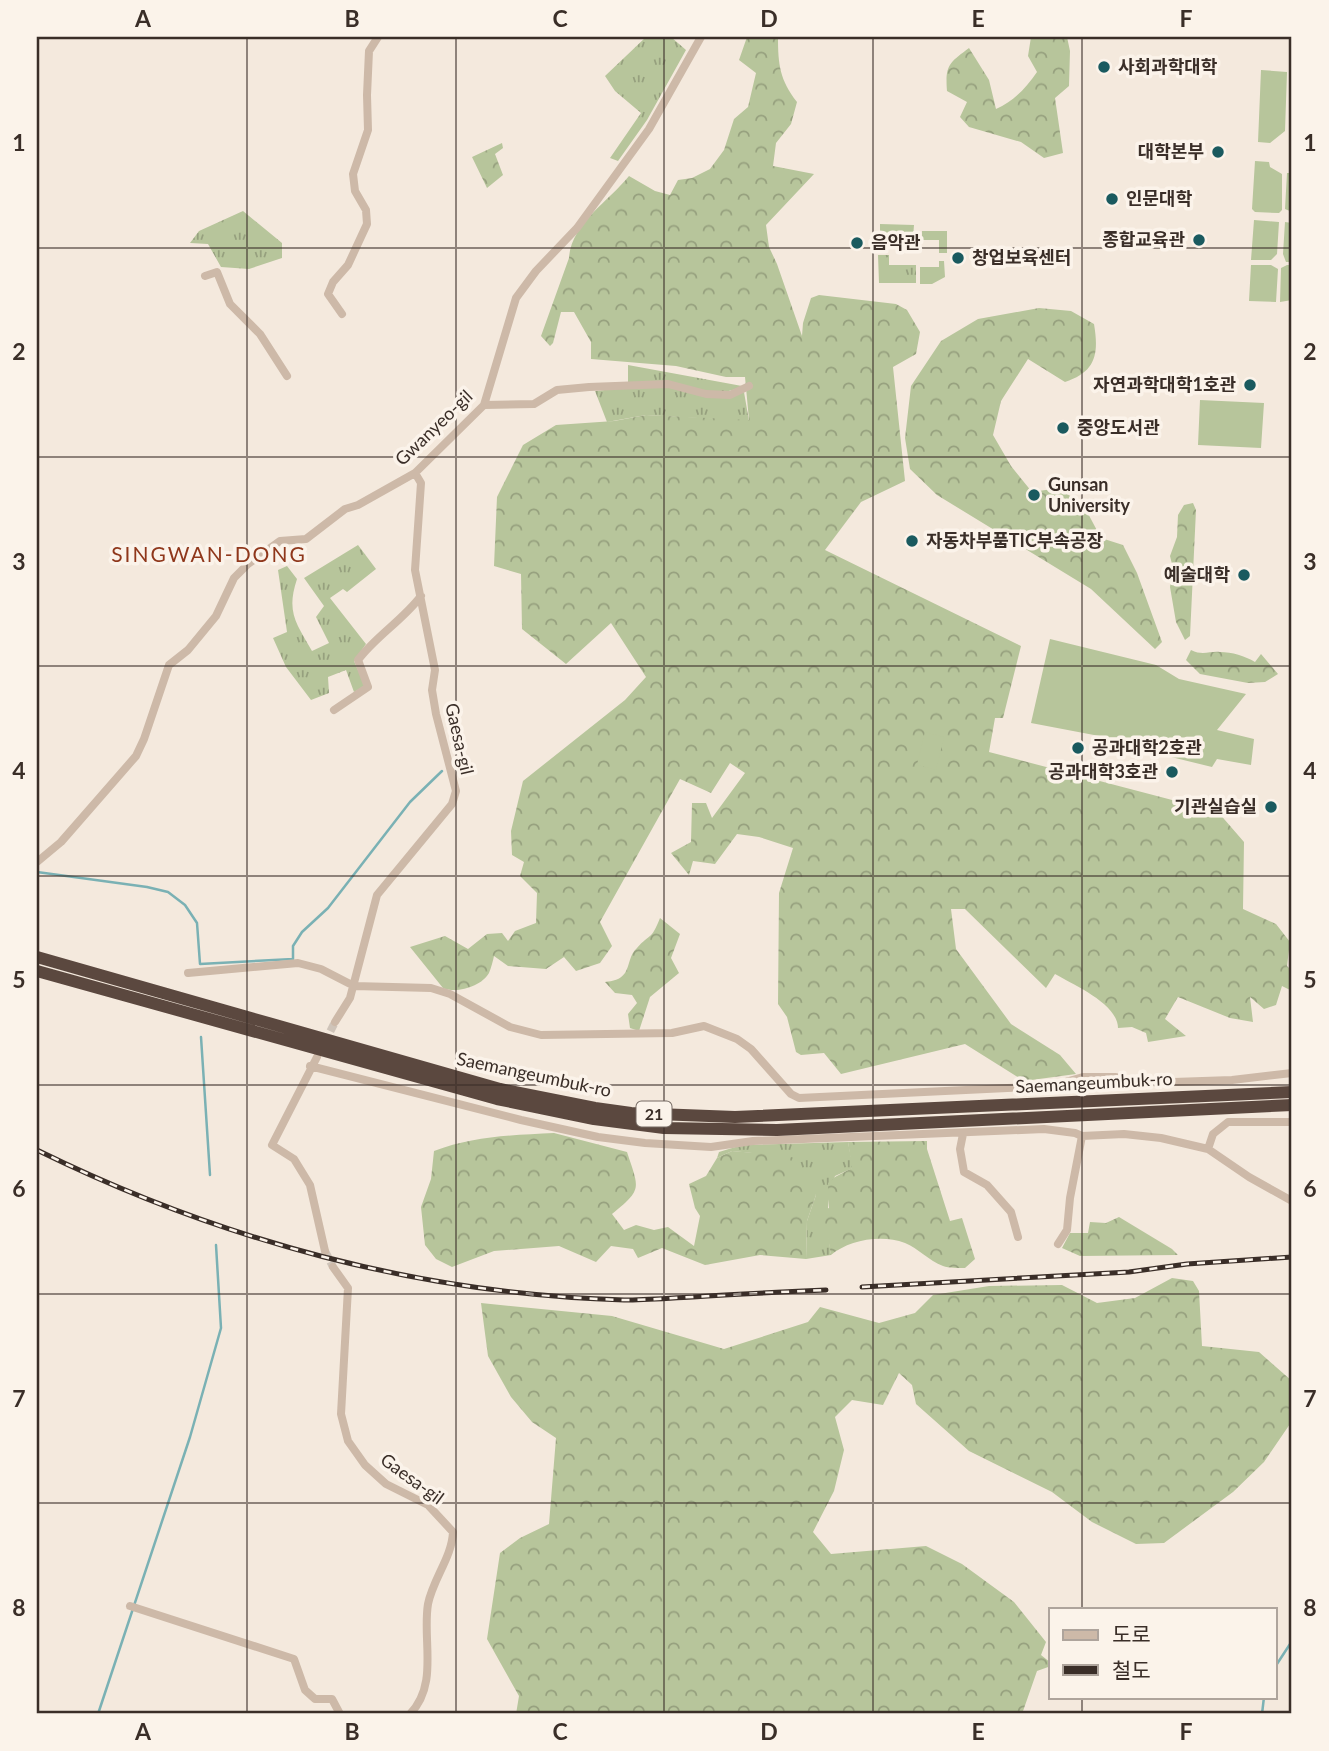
<svg xmlns="http://www.w3.org/2000/svg" width="1329" height="1751" font-family="Lato,'Noto Sans KR',sans-serif">
	<defs>
		<pattern id="grass-tufts" width="24" height="20" patternUnits="userSpaceOnUse" patternTransform="scale(1.75)"><rect width="24" height="20" fill="#b7c59b"/><path d="M3 7l-1-3M5 7V3M7 7l1-3M15 17l-1-3M17 17v-4M19 17l1-3" fill="none" stroke="#96a07e"/></pattern>
		<pattern id="forest-crowns" width="20" height="18" patternUnits="userSpaceOnUse" patternTransform="scale(1.75)"><rect width="20" height="18" fill="#b7c59b"/><path d="M2 6a3 3 0 1 1 6 0M12 15a3 3 0 1 1 6 0" fill="none" stroke="#96a07e"/></pattern>
	</defs>
	<rect width="100%" height="100%" fill="#f4e9dd"/>
	<path fill="url(#grass-tufts)" d="M646,37H671L686,50L647,120L618,161L610,158L641,113L615,91L605,76Z
		M243,211L282,243V258L249,269L221,267L208,244L190,243L199,231Z
		M880,224L914,225L913,238H891V248H880Z
		M922,231H947V253H939V240H922Z
		M878,255H889V265H916V283H879Z
		M939,261H944L945,277L932,284H920V267H939Z
		M628,365L742,386C719,401 656,385 628,382Z
		M643,386C653,387 663,387 672,388C702,393 712,405 744,392L749,421L646,415L607,422L595,391Z
		M358,545L376,569L347,592L343,589L330,598L366,644L354,661L365,686L354,692L346,670L328,677L329,693L311,700L286,667L273,638L287,632L278,570L287,566L297,579C286,612 296,623 312,651L329,643L316,617L324,606L304,578Z
		M848,1142L853,1168L835,1176C825,1202 827,1228 831,1255L806,1259L807,1221L816,1195L752,1153L732,1151L717,1158L719,1152L742,1145Z"/>
	<path fill="url(#forest-crowns)" d="M747,37H778C778,65 780,80 797,102L791,124L776,143L773,166L814,174L766,225L769,247L777,264L802,336L803,323L811,298L819,295L896,304L907,310L920,332L916,354L893,367L905,481L861,502L825,550L1021,646L1003,718H995L989,752L1218,812L1244,842L1243,909L1276,924L1290,942L1287,966L1292,971V991L1282,986L1276,1005L1264,1009L1250,997L1253,1022L1230,1018L1178,997L1165,1019L1186,1036L1148,1042L1146,1033L1132,1027L1118,1028C1118,1004 1074,985 1055,974L1046,988L965,909H951L956,949L1011,1024L1060,1055L1076,1074L1024,1081L965,1044L841,1074L824,1053L801,1055L796,1052L787,1017L778,1004L779,893L793,848L759,837L737,834L715,864L693,861L689,875L671,853L691,842L692,803H706L712,818L745,773L730,763L711,793L680,779L600,922L612,946L600,963L576,971L564,957L546,969L508,966L494,956C493,961 491,968 489,973C482,986 457,994 443,988L410,947L445,936L468,949L487,934L502,933L508,941L515,931L536,923L537,893L520,876L524,862L512,855L511,831L523,781L625,700L646,677L611,623L566,664L522,629L521,574L494,566L497,497L523,445L556,425L614,421L646,415L749,420L745,377H726L676,366L591,359V342L574,312H561L553,343L550,346L541,336L569,258C571,224 609,201 629,176L655,191L670,195L678,180L692,178L710,169L724,150L734,119L748,107L756,73L739,60Z
		M1031,37H1067L1070,51L1069,86L1055,98L1063,153L1044,158L1021,142L969,127L960,117L967,102L947,91C945,65 949,63 969,48L989,80L996,109C1014,101 1026,88 1037,72L1028,56Z
		M502,143L503,148L495,154L503,175L487,188L472,157Z
		M1039,308L1071,311L1094,324C1099,354 1096,372 1065,382L1028,359L1001,401L993,435L1011,466L1032,492L1059,488L1084,506L1101,538L1123,545L1137,573L1162,642L1155,649L1091,589L937,495L910,469L905,438L911,386L941,341L978,319Z
		M1193,503L1196,510L1190,636L1185,640L1176,622L1170,587L1173,568L1170,556L1177,537L1178,515L1184,505Z
		M1191,650C1203,656 1209,651 1220,652C1232,652 1245,656 1255,662L1261,654L1278,674L1265,682L1248,683L1200,674L1186,660Z
		M660,918L680,934L671,958L679,973L650,997L639,1031L630,1028L628,1014L637,1003L632,995L615,993L605,982C613,981 620,980 625,973C630,965 629,955 637,948C650,933 651,941 660,918Z
		M554,1133L627,1152C639,1189 643,1189 612,1214L624,1230L636,1225L654,1230L668,1227L694,1246L700,1216L695,1208L689,1184L706,1176L717,1158L732,1151L789,1156L798,1160L816,1195L807,1221L806,1259L760,1255L705,1265L662,1248L638,1258L633,1249L611,1246L596,1262L559,1246L494,1251L452,1267L436,1259L425,1245L421,1207L431,1179L434,1151C473,1136 513,1135 554,1133Z
		M927,1141V1149L950,1221L962,1218L975,1259L965,1268C958,1268 949,1268 943,1266C929,1261 918,1248 905,1243C881,1234 849,1240 831,1255L826,1226L816,1212L829,1208L828,1183L835,1177L852,1168L848,1142Z
		M1119,1217L1172,1249L1178,1255L1080,1256L1062,1248L1070,1233H1088L1090,1222L1106,1223Z
		M1172,1278L1193,1281L1199,1291L1202,1346L1259,1352L1292,1381V1421L1264,1462L1233,1492L1164,1543L1136,1544L1092,1522L1052,1492L969,1451L916,1404L912,1385L899,1373L883,1405L852,1400L835,1417L844,1450L834,1491L813,1532L831,1554L926,1546L962,1564L1014,1602L1046,1642L1041,1655L1051,1663V1666L1037,1671L1022,1714H516L519,1696L487,1639L500,1553L520,1538L549,1524L556,1438L532,1422L511,1397L488,1356L481,1303L612,1316L724,1349L808,1322L820,1307L879,1323L915,1313L933,1295L989,1286L1062,1285L1097,1303L1135,1298Z"/>
	<path fill="#b7c59b" d="M1261,70L1287,72L1285,131L1270,143L1258,142Z
		M1255,161L1269,162L1270,167L1282,174V210L1279,213L1255,212L1252,209Z
		M1287,173H1292V212L1285,209Z
		M1254,220L1279,222L1277,254L1271,260H1251Z
		M1285,222L1292,223V262H1286L1283,254Z
		M1251,265H1271L1278,269L1276,302L1249,301Z
		M1287,265H1292V300L1280,302L1281,268Z
		M1200,400L1264,403L1261,448L1198,445Z
		M1050,639L1156,665L1179,679L1246,694L1217,730L1254,739L1251,765L1217,759L1212,767L1163,755V744L1115,739L1031,723Z
		M925,732L944,737L936,770L917,765Z"/>
	<g fill="none" stroke-linecap="round" stroke-linejoin="round">
		<path stroke="#7ab1b4" stroke-width="2.5" d="M37,872L147,887L168,892L185,905L197,923L200,964L293,959V946L302,932L328,908L410,802L442,771
			M201,1037L210,1175
			M1275,1667L1292,1641
			M98,1714L190,1437L221,1328L216,1245
			M1262,1714L1264,1697"/>
		<path stroke="#cfc4b9" stroke-width="8" stroke-dasharray="8 4" stroke-linecap="butt" d="M325,1042L335,1022
			M325,1251L333,1267"/>
		<path stroke="#cdb9a8" stroke-width="8" d="M205,276L217,272L230,304L260,334L287,376
			M342,314L328,294L333,282L348,265L367,224L366,210L355,191L353,174L368,130L367,95L369,51L378,37
			M484,405L534,404L557,390L589,387L668,384L706,394L730,395L749,386
			M334,710L368,687L358,660C376,636 403,620 421,596
			M37,862L61,842L136,756L144,739L169,665L188,650L216,616L234,578L248,564L280,541L306,539L345,509L358,505L415,473L484,405L516,298L536,271L577,228L649,129L701,37
			M188,973L298,963L321,969L354,986L431,988L450,994L510,1027L541,1035L672,1033L704,1026L737,1039L751,1049L791,1094L799,1098L1051,1086L1083,1077H1115L1144,1083L1232,1080L1292,1073
			M335,1022L350,998L377,895L452,804L456,791L436,714L432,690L435,670L415,570L421,483L415,473
			M317,1057L272,1145L294,1159L310,1185L325,1251
			M310,1066L521,1120L598,1137L645,1143L711,1147L753,1141L1044,1129L1075,1133L1082,1136L1124,1134L1161,1138L1208,1149L1249,1177L1292,1201
			M963,1134L960,1149L964,1172L987,1185L1011,1212L1018,1237
			M1208,1149L1213,1134L1228,1122H1292
			M1058,1244L1067,1230L1070,1198L1082,1136
			M333,1267L348,1288L341,1414L348,1441L365,1465L386,1484L428,1505L453,1532C452,1557 433,1579 428,1604C422,1640 439,1684 410,1714
			M130,1606L294,1659L305,1690L315,1699H332L340,1714"/>
		<path stroke="#5b483f" stroke-width="12" d="M37,957L500,1089L595,1108L631,1113L735,1117L1292,1092
			M37,971L497,1099L594,1119L664,1128L777,1130L1292,1105"/>
		<defs>
			<path id="rail" d="M37,1150C220,1240 419,1294 624,1300C647,1300 670,1298 693,1297C737,1294 781,1292 826,1290
				M862,1287L1129,1272L1187,1264L1292,1257"/>
		</defs>
		<use href="#rail" stroke="#3a2e28" stroke-width="5"/>
		<use href="#rail" stroke="#fbf3ea" stroke-width="2.5" stroke-dasharray="8" stroke-linecap="butt"/>
	</g>
	<path fill="none" stroke="#3a2e28" stroke-width="2" stroke-opacity="0.55" d="M247,37V1714M456,37V1714M664,37V1714M873,37V1714M1082,37V1609M37,248H1292M37,457H1292M37,666H1292M37,876H1292M37,1085H1292M37,1294H1292M37,1503H1292M1082,1697V1714"/>
	<g fill="#1a5a5f" stroke="#fbf3ea" stroke-width="2.5">
		<circle cx="1104" cy="67" r="7"/>
		<circle cx="1218" cy="152" r="7"/>
		<circle cx="1112" cy="199" r="7"/>
		<circle cx="1199" cy="240" r="7"/>
		<circle cx="857" cy="243" r="7"/>
		<circle cx="958" cy="258" r="7"/>
		<circle cx="1250" cy="385" r="7"/>
		<circle cx="1063" cy="428" r="7"/>
		<circle cx="1034" cy="495" r="7"/>
		<circle cx="912" cy="541" r="7"/>
		<circle cx="1244" cy="575" r="7"/>
		<circle cx="1078" cy="748" r="7"/>
		<circle cx="1172" cy="772" r="7"/>
		<circle cx="1271" cy="807" r="7"/>
	</g>
	<g text-anchor="middle" stroke-width="7" stroke-linejoin="round" paint-order="stroke">
		<rect fill="#fbf3ea" stroke="#746962" stroke-width="2" x="636.5" y="1101.5" width="35" height="25" rx="5"/>
		<g font-size="16" font-weight="bold" fill="#3a2e28">
			<text x="654" y="1120">21</text>
		</g>
		<g font-size="18" font-weight="bold" fill="#3a2e28" stroke="#fbf3ea" text-anchor="start">
			<text x="1118" y="73">사회과학대학</text>
			<text x="1204" y="158" text-anchor="end">대학본부</text>
			<text x="1126" y="205">인문대학</text>
			<text x="1185" y="246" text-anchor="end">종합교육관</text>
			<text x="871" y="249">음악관</text>
			<text x="972" y="264">창업보육센터</text>
			<text x="1236" y="391" text-anchor="end">자연과학대학1호관</text>
			<text x="1077" y="434">중앙도서관</text>
			<text x="1048" y="491">Gunsan<tspan x="1048" dy="21">University</tspan></text>
			<text x="926" y="547">자동차부품TIC부속공장</text>
			<text x="1230" y="581" text-anchor="end">예술대학</text>
			<text x="1092" y="754">공과대학2호관</text>
			<text x="1158" y="778" text-anchor="end">공과대학3호관</text>
			<text x="1257" y="813" text-anchor="end">기관실습실</text>
		</g>
		<g font-size="18" fill="#3a2e28" stroke="#fbf3ea">
			<text transform="translate(434 428) rotate(-44)" y="6">Gwanyeo-gil</text>
			<text transform="translate(459 739) rotate(77)" y="6">Gaesa-gil</text>
			<text transform="translate(534 1075) rotate(12)" y="6">Saemangeumbuk-ro</text>
			<text transform="translate(1094 1083) rotate(-3)" y="6">Saemangeumbuk-ro</text>
			<text transform="translate(412 1479) rotate(36)" y="6">Gaesa-gil</text>
		</g>
		<g font-size="21" letter-spacing="2" fill="#8f371b" stroke="#fbf3ea">
			<text x="209" y="562">SINGWAN-DONG</text>
		</g>
	</g>
	<rect width="1329" height="1751" fill="none" stroke="#fbf3ea" stroke-width="77"/>
	<rect x="1049" y="1608" width="228" height="91" fill="#fbf3ea" stroke="#aea49c" stroke-width="2"/>
	<rect x="1063" y="1630" width="35" height="10" fill="#cdb9a8" stroke="#aea49c" stroke-width="2"/>
	<text x="1112" y="1642" font-size="21" fill="#3a2e28">도로</text>
	<rect x="1063" y="1665" width="35" height="10" fill="#3a2e28" stroke="#aea49c" stroke-width="2"/>
	<text x="1112" y="1678" font-size="21" fill="#3a2e28">철도</text>
	<rect x="38" y="38" width="1252" height="1674" fill="none" stroke="#3a2e28" stroke-width="2.5"/>
	<g font-size="23" text-anchor="middle" font-weight="bold" fill="#3a2e28">
		<text x="143" y="27">A</text>
		<text x="352" y="27">B</text>
		<text x="560" y="27">C</text>
		<text x="769" y="27">D</text>
		<text x="978" y="27">E</text>
		<text x="1186" y="27">F</text>
		<text x="19" y="151">1</text>
		<text x="1310" y="151">1</text>
		<text x="19" y="360">2</text>
		<text x="1310" y="360">2</text>
		<text x="19" y="570">3</text>
		<text x="1310" y="570">3</text>
		<text x="19" y="779">4</text>
		<text x="1310" y="779">4</text>
		<text x="19" y="988">5</text>
		<text x="1310" y="988">5</text>
		<text x="19" y="1197">6</text>
		<text x="1310" y="1197">6</text>
		<text x="19" y="1407">7</text>
		<text x="1310" y="1407">7</text>
		<text x="19" y="1616">8</text>
		<text x="1310" y="1616">8</text>
		<text x="143" y="1740">A</text>
		<text x="352" y="1740">B</text>
		<text x="560" y="1740">C</text>
		<text x="769" y="1740">D</text>
		<text x="978" y="1740">E</text>
		<text x="1186" y="1740">F</text>
	</g>
</svg>
